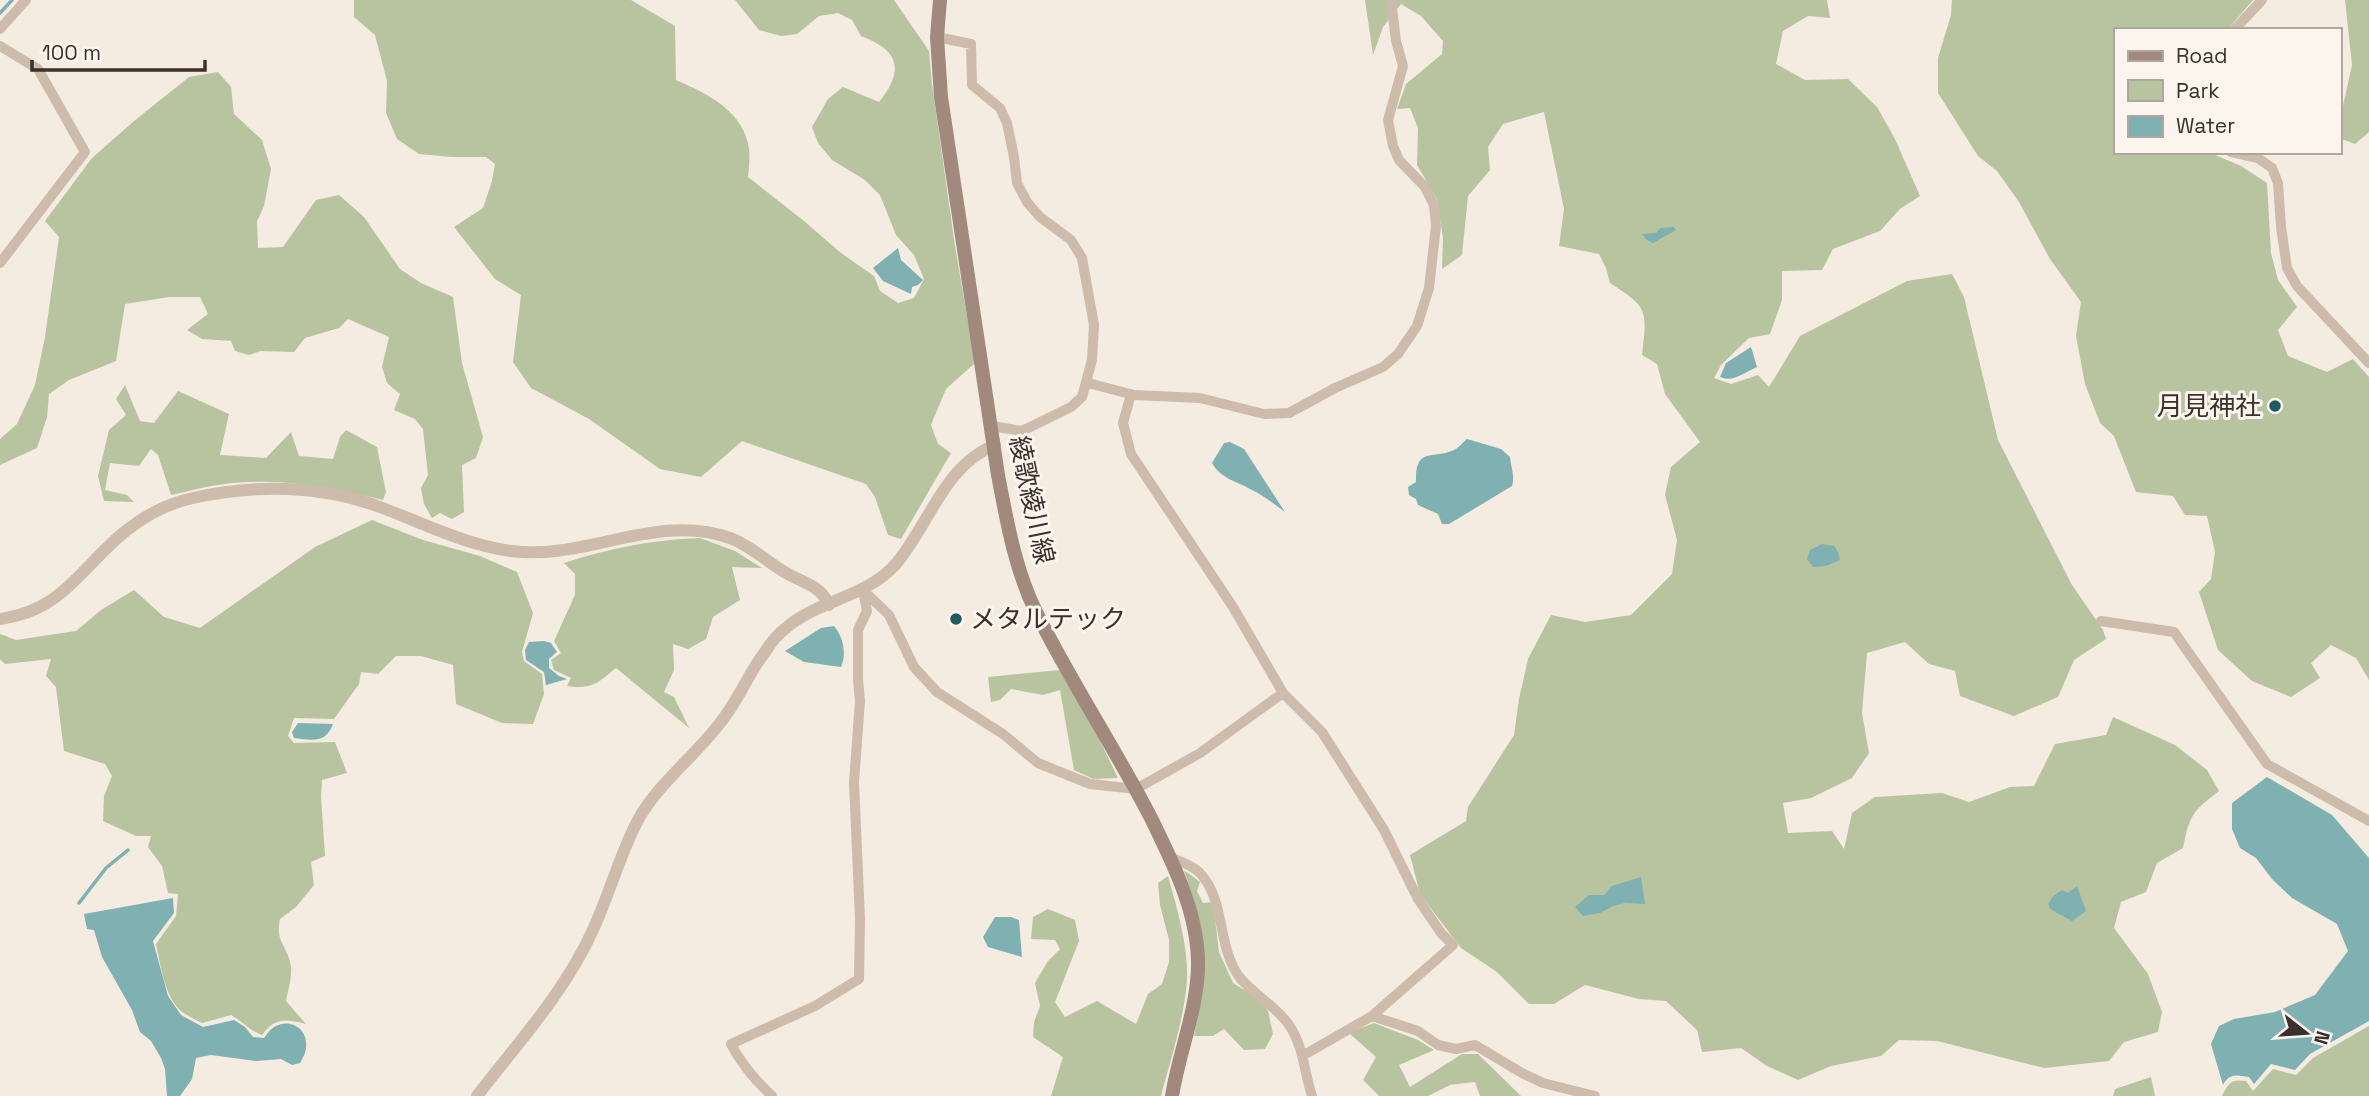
<svg xmlns="http://www.w3.org/2000/svg" width="2369" height="1096" font-family="'Space Grotesk','Noto Sans JP',sans-serif">
	<rect width="100%" height="100%" fill="#f4ebe1"/>
	<path fill="#b8c4a0" d="M354,0H631L675,26L676,80C708,94 744,111 749,149C750,158 749,168 748,177L804,221L841,253L874,276L880,291L898,303L914,298L924,279L914,255L896,235L880,195L865,180L832,160L818,143L812,127L828,99L843,87L879,102C905,70 899,50 861,36L852,20L838,13L819,16L797,34L781,36L759,30L735,0H894L929,51L932,84L955,246L975,363L946,389L931,425L938,444L951,453L901,539L888,535L875,497L866,484L742,441L701,477L660,469L589,419L531,388L513,362L521,295L495,279L454,227L483,208L492,181L495,164L486,157H452L419,154L397,139L386,113L387,81L375,35L354,17Z
		M1365,0H1827L1830,18L1808,16L1783,31L1776,64L1805,80L1848,79L1877,107L1895,139L1920,196L1900,209L1880,231L1833,249L1822,270L1782,271V300L1770,334L1749,338L1721,365L1714,378L1731,384L1758,375L1769,387L1800,336L1907,281L1952,274L1964,297L1998,440L2072,585L2103,630L2106,639L2074,660L2058,697L2014,716L1960,696L1955,671L1929,664L1905,642L1867,653L1862,713L1869,753L1852,778L1811,798L1783,803L1788,833L1832,831L1844,849L1852,813L1875,797L1942,793L1969,802L2010,787L2034,786L2055,744L2106,735L2113,717L2175,745L2207,770L2219,791C2192,812 2190,814 2183,848L2157,863L2146,892L2121,902L2114,928L2148,974L2162,1012L2158,1032L2124,1042L2109,1061L2044,1068L1937,1041L1899,1040L1881,1056L1831,1066L1798,1080L1767,1066L1741,1048L1702,1052L1697,1030L1666,1001L1639,999L1585,985L1554,1004H1529L1497,972L1461,948L1420,894L1410,855L1466,821L1468,807L1514,735L1519,699L1528,659L1551,615L1585,622L1631,615L1672,574L1677,540L1665,495L1671,467L1700,442L1665,394L1657,364L1642,355C1647,310 1649,308 1610,283L1606,268L1599,254L1559,246L1564,209L1544,112L1503,124L1488,147L1490,170L1468,196L1462,255L1442,269L1443,238L1437,199L1417,165L1418,128L1410,108L1397,109L1406,84L1442,54L1443,41L1421,16L1401,4L1383,27L1373,55Z
		M1952,0H2253L2227,30H2115V152H2208L2241,166L2267,183L2271,253L2278,280L2297,307L2278,330L2288,356L2327,372L2353,359L2369,377V680L2356,658L2331,645L2311,663L2320,678L2291,697L2252,681L2218,650L2199,592L2211,579L2215,552L2207,516L2185,515L2173,496L2136,492L2114,436L2100,423L2085,384L2076,336L2081,302L2050,259L2019,202L1997,171L1978,156L1938,93V58L1951,15Z
		M2345,0H2369V132L2355,144L2339,138V124L2352,65Z
		M218,72L231,87L234,114L262,140L271,169L264,206L257,221L258,248L283,247L316,200L339,195L364,217L400,269L421,283L453,297L462,363L483,437L476,458L462,465L464,512L452,519L440,513L432,518L424,504L421,488L428,475L423,429L415,419L394,410L400,394L387,383L382,367L389,337L348,319L339,328L305,338L294,352L261,351L249,355L235,351L231,341L202,339L187,330L208,314L200,297H169L125,304L116,361L69,380L49,394L47,417L37,448L0,465V439L17,424L35,385L45,337L59,237L45,221L92,158L134,121L189,77Z
		M125,385L140,421L154,423L178,391L229,414L220,455L266,458L291,432L299,456L333,459L340,437L346,430L377,447L386,492L383,500C332,487 278,477 225,484C207,486 189,491 171,495L158,455L151,449L139,466L110,463L105,490L127,495L134,502L104,501L98,476L109,430L126,415L116,399Z
		M372,520L423,540L480,556L517,572L533,613L522,652L524,661L542,674L544,694L533,724L502,723L456,704L453,665L421,656H396L378,674L361,672L359,684L334,719L294,718L288,736L294,743L335,742L347,773L322,780L321,796L325,856L311,862L314,885L296,907L280,919C275,944 288,945 291,967C292,978 288,990 286,1001L306,1024C286,1019 275,1017 262,1035C250,1031 242,1021 231,1015L202,1023C196,1020 188,1016 182,1012C164,996 161,966 156,944L176,916L178,894L168,893L162,866L148,847L151,836H136L103,821L104,796L112,776L105,764L64,751L56,687L46,676L51,659L5,664L0,659V634L16,640L76,631L101,610L134,590L164,617L200,628L315,547Z
		M700,538L735,551L762,568L732,567L740,600L713,617L706,639L688,649L673,644L674,670L664,692L674,697L689,728L616,668C598,683 591,690 567,686L571,678L554,670L551,660L561,653L554,641L575,595V574L564,563C611,548 650,540 700,538Z
		M1060,670L1089,718L1118,778L1093,779L1074,770L1060,690L1043,695L1011,689L1000,700L991,702L988,677Z
		M1184,870L1200,882L1197,891L1203,903L1213,902L1219,952L1233,983L1259,999L1268,1011L1273,1034L1265,1049L1244,1050L1224,1029L1213,1036H1194L1199,1007L1194,900Z
		M1168,876C1177,908 1188,945 1187,978C1186,1012 1170,1062 1161,1096H1051L1063,1057L1033,1037L1034,1022L1040,1006L1035,983L1048,961L1060,949L1055,940L1031,939L1033,917L1048,909L1075,920L1079,941L1055,1002L1065,1017L1097,1001L1136,1024L1148,994L1162,984L1169,962V940L1160,905L1158,883Z
		M1374,1023L1418,1040L1434,1050L1399,1065L1410,1087L1462,1054H1478L1521,1096H1480L1475,1082L1450,1085L1428,1096H1379L1363,1080L1376,1057L1349,1033Z
		M2369,1026V1096H2222C2229,1082 2231,1079 2246,1081L2253,1091L2273,1069L2296,1075L2313,1058Z
		M2151,1077L2155,1096H2113L2115,1089Z"/>
	<path fill="#7fb0b2" d="M1674,227L1676,230L1653,243L1647,240L1642,234L1656,233L1660,228Z
		M898,248L901,260L923,280L918,285L912,287L911,294L883,281L873,268Z
		M1751,347L1757,367C1745,372 1733,383 1720,377L1726,363Z
		M1467,439L1501,449L1510,457C1511,468 1515,475 1512,486L1449,524H1442L1438,514L1418,505L1416,499L1409,495L1408,487L1416,482C1415,446 1432,460 1454,450C1459,448 1463,442 1467,439Z
		M1230,442L1244,449L1285,512C1274,504 1264,496 1252,490C1237,481 1221,479 1212,463L1224,443Z
		M1822,544L1834,546L1838,552L1840,560L1826,566L1813,567L1807,559L1810,550Z
		M834,626C843,636 847,654 841,667L804,662L785,651L821,628Z
		M544,641L551,643L557,652L549,659V668L559,676L567,679L546,685L544,672L526,660L525,650L529,642Z
		M298,723L333,724C326,744 311,740 294,738L292,732Z
		M2267,777L2332,815L2369,858V1021L2310,1054L2295,1070L2271,1064L2254,1084L2249,1077C2237,1075 2229,1073 2223,1085L2211,1044L2219,1026L2234,1019L2275,1012L2315,995L2348,951L2337,924L2292,898L2272,879L2256,858L2240,848L2232,829V803Z
		M1641,877L1645,904L1625,903L1613,906L1600,913L1583,916L1575,907L1589,895H1604L1612,886Z
		M2077,886L2086,911L2072,921L2050,909L2048,904L2053,896L2062,890L2068,893Z
		M173,898L174,913L153,941L168,996L181,1015L203,1027L234,1020L245,1027L253,1037L264,1038C267,1034 271,1028 276,1026C292,1018 308,1030 306,1047C306,1052 303,1058 300,1063L292,1065L281,1059L256,1061L211,1055L196,1058L192,1079L180,1096H167L165,1069L161,1058L151,1041L140,1032L132,1010L102,957L94,930L87,929L84,914Z
		M995,917H1011L1019,920L1022,957L988,947L983,937Z"/>
	<g fill="none" stroke-linecap="round" stroke-linejoin="round">
		<path stroke="#7fb0b2" stroke-width="3.5" d="M0,13L12,0
			M79,903L106,868L128,850"/>
		<path stroke="#cdbbac" stroke-width="10" d="M0,29L26,0
			M2234,30L2262,0
			M937,37L971,44L972,85L1000,108L1007,123L1014,157L1017,183L1027,202L1040,217L1071,240L1082,258L1094,325L1092,360L1082,397L1071,407L1022,431L992,426
			M0,46L38,69L85,152L0,263
			M2231,152L2258,158L2272,168L2278,183L2281,227L2287,268L2297,286L2369,363
			M1088,383L1134,395L1200,398L1264,414L1289,413L1335,388L1383,367L1398,354L1417,326L1429,288L1436,226L1434,205L1425,187L1399,160L1393,146L1388,120L1403,66L1396,41L1391,0
			M1131,394L1123,423L1131,454L1233,607L1283,693L1322,732L1384,830L1418,899L1441,933L1453,945L1372,1016L1304,1055
			M864,591L889,615L914,667L937,692L1003,734L1038,763L1090,784L1136,789L1200,753L1283,693
			M2101,621L2174,632L2267,764L2369,821
			M1170,857C1179,861 1192,865 1199,872C1225,899 1217,940 1236,972C1246,990 1277,1006 1289,1025C1304,1047 1304,1072 1312,1096
			M1372,1016L1418,1031L1438,1045L1456,1049L1475,1045L1522,1073L1543,1083L1595,1096
			M772,1096C755,1080 741,1064 731,1044L815,1006L859,979L860,919L854,782L860,701L858,680V630L867,611L863,590"/>
		<path stroke="#cdbbac" stroke-width="12" d="M0,619C65,610 81,566 127,530C146,515 169,503 193,498C254,484 321,485 380,507C423,523 465,545 511,551C585,561 656,512 730,538C752,546 768,563 788,574C804,583 821,586 829,605
			M477,1096C517,1044 564,993 592,932C609,896 619,856 638,820C656,786 696,755 720,723C738,701 748,674 765,652C770,644 778,634 786,628C818,600 865,598 895,565C928,527 944,465 995,445"/>
		<path stroke="#a18a7d" stroke-width="14" d="M940,0L937,37L941,97L998,475C1007,522 1015,569 1036,612C1071,682 1114,747 1150,816C1172,861 1197,910 1198,961C1199,1005 1179,1052 1172,1096"/>
	</g>
	<g fill="#1f5a5e" stroke="#fbf5ee" stroke-width="2.5">
		<circle cx="2275" cy="406" r="7"/>
		<circle cx="956" cy="619" r="7"/>
	</g>
	<g text-anchor="middle" stroke-width="6" stroke-linejoin="round" paint-order="stroke">
		<g font-size="26" fill="#3b302b" stroke="#fbf5ee" text-anchor="end">
			<text x="2261" y="415">月見神社</text>
			<text x="970" y="628" text-anchor="start">メタルテック</text>
		</g>
		<g font-size="26" fill="#3b302b" stroke="#fbf5ee">
			<text transform="translate(1032 500) rotate(78)" y="9">綾歌綾川線</text>
		</g>
	</g>
	<rect x="2114" y="28" width="228" height="126" fill="#fbf5ee" stroke="#aea6a0" stroke-width="2"/>
	<rect x="2128" y="51" width="35" height="10" fill="#a18a7d" stroke="#aea6a0" stroke-width="2"/>
	<text x="2176" y="63" font-size="21" fill="#3b302b">Road</text>
	<rect x="2128" y="80" width="35" height="21" fill="#b8c4a0" stroke="#aea6a0" stroke-width="2"/>
	<text x="2176" y="98" font-size="21" fill="#3b302b">Park</text>
	<rect x="2128" y="116" width="35" height="21" fill="#7fb0b2" stroke="#aea6a0" stroke-width="2"/>
	<text x="2176" y="133" font-size="21" fill="#3b302b">Water</text>
	<g transform="translate(2306 1033) rotate(107)" stroke="#fbf5ee" stroke-width="5" paint-order="stroke">
	<path d="M0-5L12 26L0 18L-12 26Z" fill="#3b302b"/>
	<text y="-10" font-size="19" font-weight="bold" text-anchor="middle" fill="#3b302b">N</text>
	</g>
	<path d="M32 60v10h173v-10" fill="none" stroke="#3b302b" stroke-width="3.5"/>
	<text x="42" y="60" font-size="21" fill="#3b302b" stroke="#fbf5ee" stroke-width="5" paint-order="stroke">100 m</text>
</svg>
